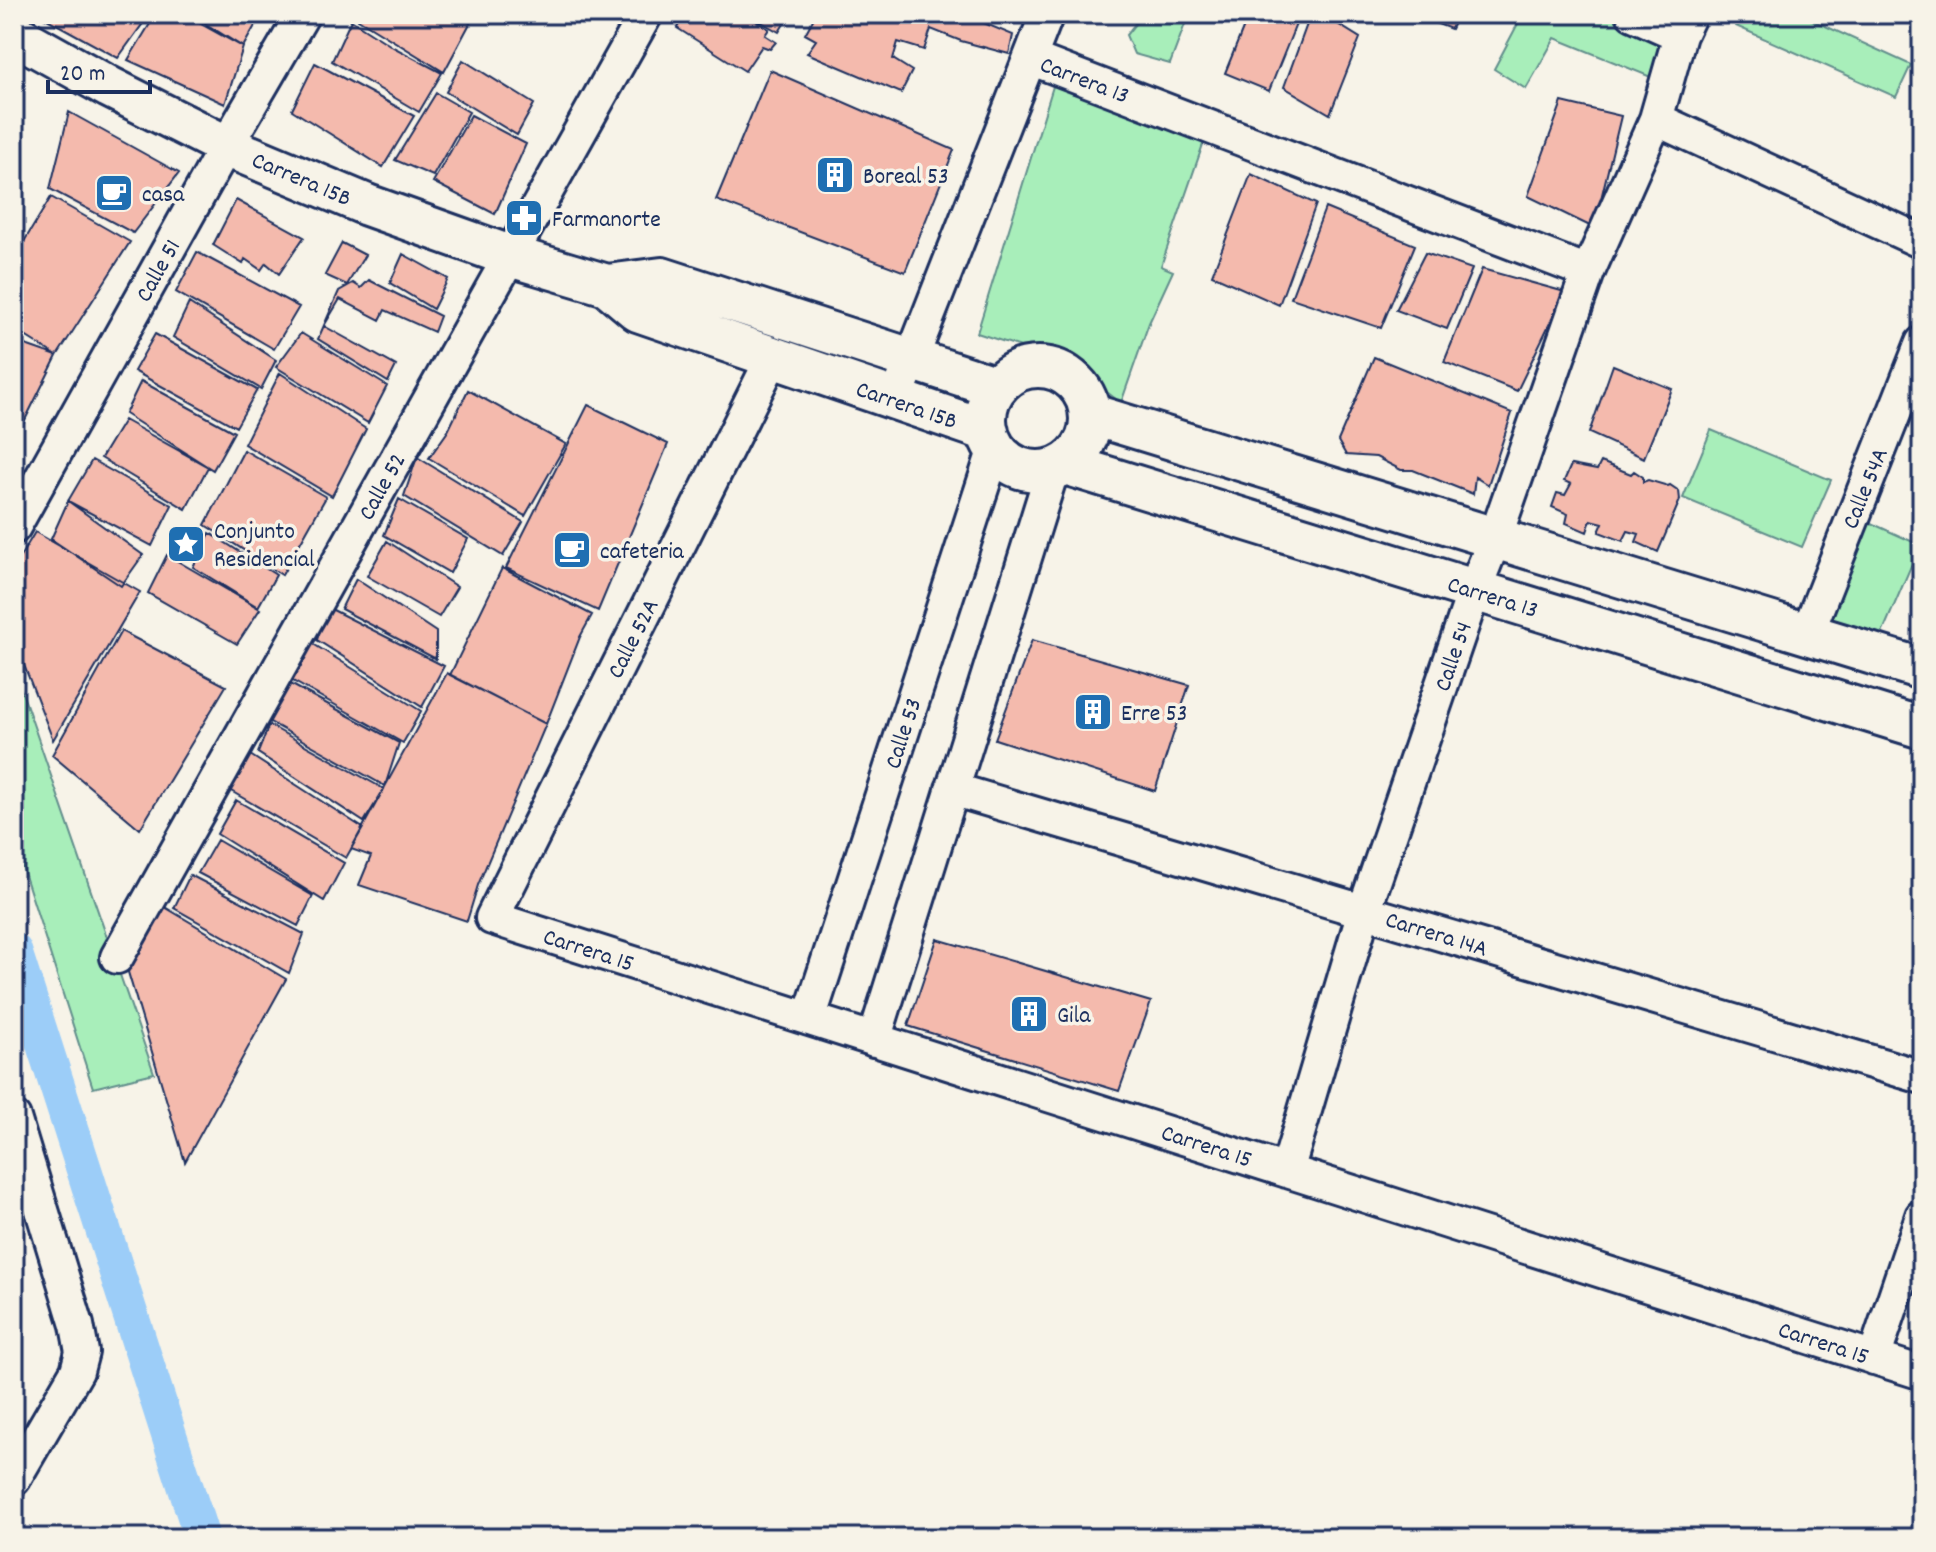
<svg xmlns="http://www.w3.org/2000/svg" width="1936" height="1552" font-family="Dekko,sans-serif">
	<rect width="100%" height="100%" fill="#f7f3e8"/>
	<filter id="ink" filterUnits="userSpaceOnUse"><feTurbulence type="fractalNoise" baseFrequency=".0125" numOctaves="2"/><feDisplacementMap in="SourceGraphic" scale="16" xChannelSelector="R" yChannelSelector="G"/><feConvolveMatrix kernelMatrix="1 2 1 2 8 2 1 2 1" color-interpolation-filters="sRGB"/></filter>
	<g filter="url(#ink)">
		<path fill="#a8eeba" stroke="#628e8c" stroke-width="2" d="M1143,14H1187L1188,16L1170,64L1134,54L1126,35Z
			M1523,14H1661L1663,82L1555,38L1526,89L1494,69Z
			M1744,14H1799L1911,65L1896,97L1736,26Z
			M1058,70L1210,124L1161,266L1173,271L1149,323L1121,403L1068,362L977,333Z
			M1711,430L1831,480L1802,547L1683,498Z
			M1862,519L1920,545L1881,636L1821,620Z
			M14,669L154,1073L93,1088L14,841Z"/>
		<g fill="none" stroke-linecap="round" stroke-linejoin="round">
			<path stroke="#9ccdf8" stroke-width="36" d="M14,951L202,1538"/>
		</g>
		<path fill="#f4baad" stroke="#1b2f5e" stroke-width="2" d="M38,14H147L149,15L118,58Z
			M156,14H183L243,47L225,104L128,60Z
			M190,14H260L261,15L243,47Z
			M361,14H475L444,72L358,19Z
			M685,14H744L769,29L765,35L776,42L770,49L762,46L745,71L677,28Z
			M747,14H790L779,32Z
			M816,14H962L1013,35L1009,54L961,41L931,29L924,50L898,42L893,59L912,71L901,93L807,53L816,40L805,34Z
			M1249,14H1300L1269,91L1225,73Z
			M1411,14H1458L1451,29Z
			M1310,16L1331,20L1360,38L1330,114L1284,87Z
			M351,20L393,47L442,73L419,112L332,61Z
			M463,60L534,104L517,135L446,92Z
			M315,63L414,116L383,167L292,110Z
			M770,70L954,150L905,272L716,200Z
			M436,93L469,112L433,176L395,160Z
			M1562,102L1621,116L1594,228L1528,196Z
			M69,112L179,173L133,233L50,189Z
			M471,115L526,144L495,214L433,182Z
			M1251,174L1316,204L1279,305L1212,275Z
			M51,197L130,242L57,356L14,329V258Z
			M236,200L304,237L279,274L266,263L261,270L245,259L243,264L213,245Z
			M1325,208L1415,245L1381,328L1291,298Z
			M342,243L365,255L347,285L325,275Z
			M197,252L299,307L274,349L176,292Z
			M1425,253L1472,269L1447,329L1396,310Z
			M403,254L448,279L433,309L390,283Z
			M1482,269L1565,292L1517,391L1444,362Z
			M369,280L440,316L434,332L385,310L380,320L340,299L324,326L396,366L388,382L318,339L339,291L353,283L361,288Z
			M189,303L276,360L261,389L173,337Z
			M301,333L387,386L368,423L276,367Z
			M155,334L257,390L236,427L134,371Z
			M14,341L57,356L14,442Z
			M1374,357L1512,413L1488,485L1475,477L1473,494L1413,470H1401L1376,457L1346,455L1338,441Z
			M1613,365L1672,389L1644,458L1589,433Z
			M280,373L366,429L332,496L244,444Z
			M141,381L234,432L213,470L125,414Z
			M468,390L566,444L525,516L429,458L448,431Z
			M588,405L668,444L598,611L506,568Z
			M124,420L208,467L186,509L101,458Z
			M244,450L326,497L282,575L205,525Z
			M417,457L523,522L503,556L404,496Z
			M92,460L172,505L152,546L68,501Z
			M1601,462L1631,474L1634,471L1643,477V482L1648,480L1668,486L1670,485L1679,491L1680,500L1658,552L1636,542L1639,534L1628,531L1623,541L1599,532L1603,523L1591,520L1587,532L1566,523L1568,514L1552,507L1557,493L1565,495L1571,484L1564,481L1571,465L1597,470Z
			M399,499L468,539L450,573L384,535Z
			M68,501L143,555L121,586L51,539Z
			M35,532L140,592L53,740L14,639V567Z
			M210,533L276,575L258,607L193,567Z
			M387,541L457,587L439,617L367,576Z
			M167,555L260,609L237,644L148,593Z
			M502,568L592,615L580,637L546,724L450,675Z
			M356,579L436,632V659L341,609Z
			M327,607L444,666L422,707L317,640Z
			M121,631L226,686L140,829L52,755Z
			M1032,640L1189,685L1155,791L995,739Z
			M310,642L421,711L403,743L284,676Z
			M447,673L546,724L478,885L467,921L359,885L371,856L351,849Z
			M283,680L399,743L385,786L261,717Z
			M269,725L384,789L364,822L258,753Z
			M247,753L363,828L346,858L224,787Z
			M236,800L344,863L324,901L217,834Z
			M217,840L313,896L298,926L198,873Z
			M190,875L304,934L289,973L174,908Z
			M163,906L286,979L185,1162L128,972Z
			M937,939L1151,1002L1119,1091L908,1026Z"/>
		<g fill="none" stroke-linecap="round" stroke-linejoin="round">
			<defs>
				<path id="minor" d="M1633,14L1680,35
					M1030,58L1588,272
					M1656,119L1922,242
					M773,357L492,918L1922,1373
					M895,401L1047,14
					M14,527L226,146L303,14
					M1807,634L1922,343
					M952,789L1922,1077
					M117,957L646,14
					M809,1019L995,448
					M874,1040L1053,468
					M14,1118L77,1325L82,1352L77,1371L14,1479
					M1287,1171L1364,911L1474,591L1495,538L1588,272L1656,119L1680,35L1690,14
					M1874,1358L1922,1216"/>
				<path id="tertiary" d="M14,34L109,87L226,146L367,205L510,256L607,285L662,278L997,387
					M607,285L638,311L988,431
					M986 419a52 52 0 1 1 104 0a52 52 0 1 1-104 0Z
					M1090,414L1922,669
					M1065,464L1922,728"/>
			</defs>
			<use href="#minor" stroke="#1b2f5e" stroke-width="38"/>
			<use href="#tertiary" stroke="#1b2f5e" stroke-width="46"/>
			<use href="#minor" stroke="#f7f3e8" stroke-width="32"/>
			<use href="#tertiary" stroke="#f7f3e8" stroke-width="40"/>
		</g>
	</g>
	<defs>
		<symbol id="building-square" viewBox="-11 -11 22 22"><rect x="-9" y="-9" width="18" height="18" rx="4" fill="#1f6fb2" stroke="#f7f3e8"/><path d="M-4-6H4V6H1V3H-1V6H-4ZM-2.5-4.3h1.7v1.8h-1.7ZM.8-4.3h1.7v1.8H.8ZM-2.5-1h1.7V.8h-1.7ZM.8-1h1.7V.8H.8Z" fill="#fff"/></symbol>
		<symbol id="cafe-square" viewBox="-11 -11 22 22"><rect x="-9" y="-9" width="18" height="18" rx="4" fill="#1f6fb2" stroke="#f7f3e8"/><path d="M-5.5-4.5H6V0H3Q3 3.5 0 3.5H-2.5Q-5.5 3.5-5.5 0ZM3-3.2v2h1.7v-2ZM-6 4.5H4V6H-6Z" fill="#fff"/></symbol>
		<symbol id="pharmacy-square" viewBox="-11 -11 22 22"><rect x="-9" y="-9" width="18" height="18" rx="4" fill="#1f6fb2" stroke="#f7f3e8"/><path d="M-2-6h4v4h4v4h-4v4h-4v-4h-4v-4h4Z" fill="#fff"/></symbol>
		<symbol id="sight-square" viewBox="-11 -11 22 22"><rect x="-9" y="-9" width="18" height="18" rx="4" fill="#1f6fb2" stroke="#f7f3e8"/><path d="M0-6L1.8-2.2L6-1.7L2.9 1.2L3.7 5.4L0 3.3L-3.7 5.4L-2.9 1.2L-6-1.7L-1.8-2.2Z" fill="#fff"/></symbol>
	</defs>
	<g fill-rule="evenodd">
		<use href="#building-square" x="813" y="153" width="44" height="44"/>
		<use href="#cafe-square" x="92" y="171" width="44" height="44"/>
		<use href="#pharmacy-square" x="502" y="196" width="44" height="44"/>
		<use href="#sight-square" x="164" y="522" width="44" height="44"/>
		<use href="#cafe-square" x="550" y="528" width="44" height="44"/>
		<use href="#building-square" x="1071" y="690" width="44" height="44"/>
		<use href="#building-square" x="1007" y="992" width="44" height="44"/>
	</g>
	<g text-anchor="middle" stroke-width="7" stroke-linejoin="round" paint-order="stroke">
		<g font-size="24" fill="#1b2f5e" stroke="#f7f3e8">
			<text transform="translate(1085 79) rotate(21)" y="8">Carrera 13</text>
			<text transform="translate(302 178) rotate(23)" y="8">Carrera 15B</text>
			<text transform="translate(157 270) rotate(-61)" y="8">Calle 51</text>
			<text transform="translate(907 404) rotate(19)" y="8">Carrera 15B</text>
			<text transform="translate(381 486) rotate(-61)" y="8">Calle 52</text>
			<text transform="translate(1864 488) rotate(-68)" y="8">Calle 54A</text>
			<text transform="translate(1493 596) rotate(17)" y="8">Carrera 13</text>
			<text transform="translate(632 638) rotate(-63)" y="8">Calle 52A</text>
			<text transform="translate(1452 656) rotate(-71)" y="8">Calle 54</text>
			<text transform="translate(902 733) rotate(-72)" y="8">Calle 53</text>
			<text transform="translate(1437 933) rotate(17)" y="8">Carrera 14A</text>
			<text transform="translate(589 949) rotate(18)" y="8">Carrera 15</text>
			<text transform="translate(1207 1145) rotate(18)" y="8">Carrera 15</text>
			<text transform="translate(1824 1342) rotate(18)" y="8">Carrera 15</text>
		</g>
		<g font-size="24" fill="#1b2f5e" stroke="#f7f3e8" text-anchor="start">
			<text x="863" y="183">Boreal 53</text>
			<text x="142" y="201">casa</text>
			<text x="552" y="226">Farmanorte</text>
			<text x="214" y="538">Conjunto<tspan x="214" dy="28">Residencial</tspan></text>
			<text x="600" y="558">cafeteria</text>
			<text x="1121" y="720">Erre 53</text>
			<text x="1057" y="1022">Gila</text>
		</g>
	</g>
	<rect width="1936" height="1552" fill="none" stroke="#f7f3e8" stroke-width="48"/>
	<rect x="24" y="24" width="1888" height="1504" fill="none" stroke="#1b2f5e" stroke-width="3" filter="url(#ink)"/>
	<path d="M48 80v12h102v-12" fill="none" stroke="#1b2f5e" stroke-width="4"/>
	<text x="60" y="80" font-size="24" fill="#1b2f5e" stroke="#f7f3e8" stroke-width="6" paint-order="stroke">20 m</text>
</svg>
